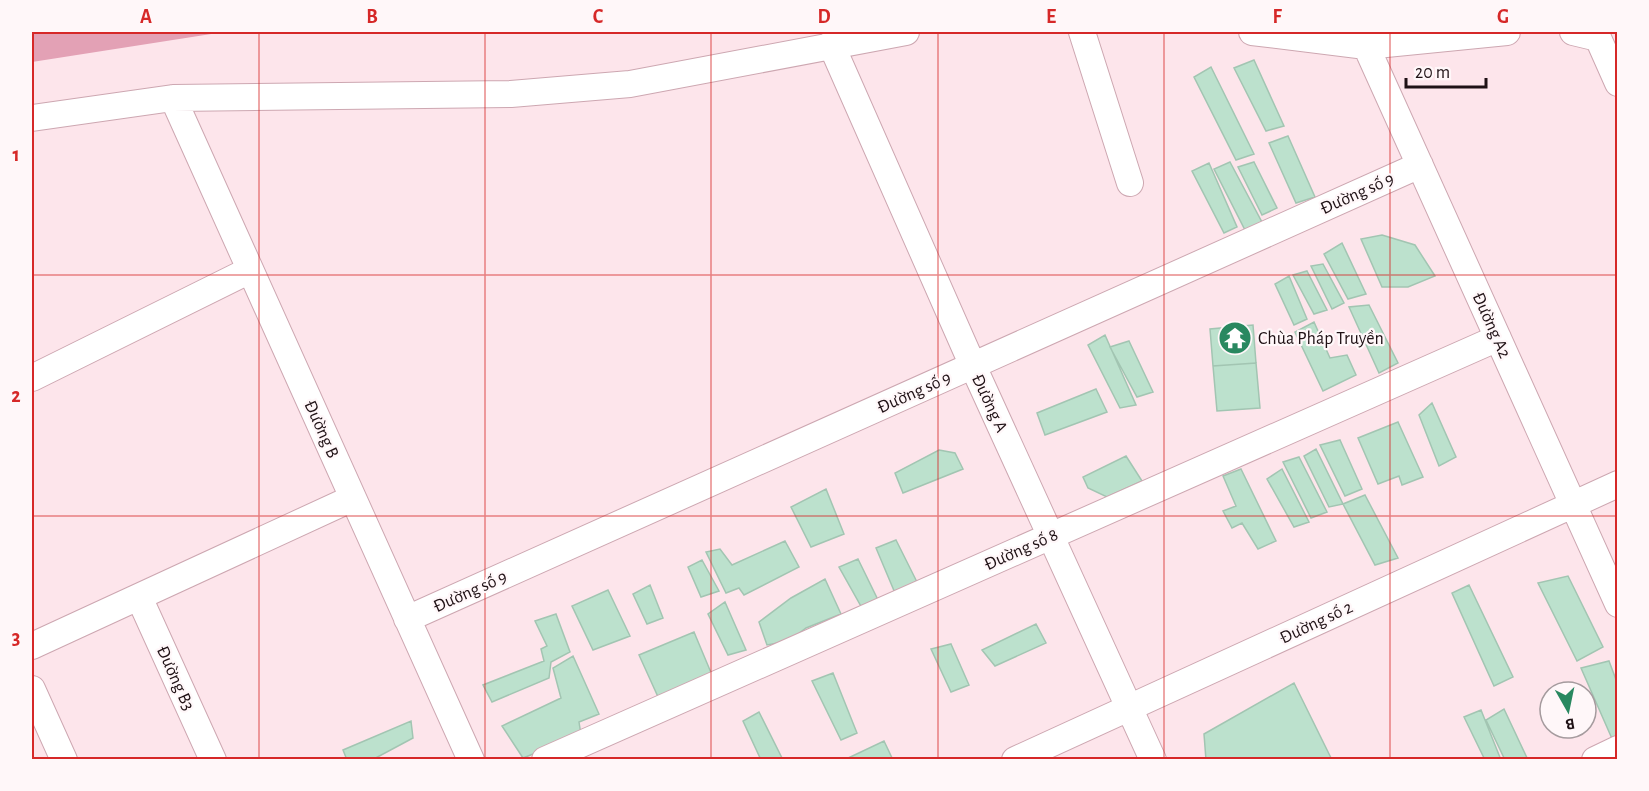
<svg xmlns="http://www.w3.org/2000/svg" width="1649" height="791" font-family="'Alegreya Sans',sans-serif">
	<rect width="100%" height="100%" fill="#fde5eb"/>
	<path fill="#e3a1b5" d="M32,32H224L32,62Z"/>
	<path fill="#bce1cd" stroke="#a2c5b2" stroke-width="1.5" d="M1254,60L1284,126L1266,131L1234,68Z
		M1211,67L1254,154L1236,160L1194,77Z
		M1288,136L1315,197L1296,203L1269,143Z
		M1230,162L1264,226L1247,234L1214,169Z
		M1254,162L1277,208L1262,215L1238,167Z
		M1209,163L1237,227L1224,233L1192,171Z
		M1382,235L1415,245L1435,276L1408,287H1382L1361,239Z
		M1342,243L1366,294L1348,299L1324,254Z
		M1323,264L1344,303L1332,309L1311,266Z
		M1307,271L1327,310L1314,314L1293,275Z
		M1289,276L1307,319L1294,325L1275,284Z
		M1369,305L1398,363L1379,373L1349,307Z
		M1314,322L1330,358L1347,355L1356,375L1323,391L1295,332Z
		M1253,325L1256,363L1213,366L1210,329Z
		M1105,335L1136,405L1120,408L1088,345Z
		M1129,341L1153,392L1137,397L1110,347Z
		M1256,363L1260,408L1217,411L1213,366Z
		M1096,389L1107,412L1045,435L1037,413Z
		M1432,403L1456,457L1439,466L1419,415Z
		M1398,422L1423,477L1402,485L1399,476L1378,484L1358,438Z
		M1340,440L1362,489L1345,496L1320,445Z
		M1316,449L1343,504L1329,507L1304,456Z
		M939,450L955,453L963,469L903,493L895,473Z
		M1126,456L1142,481L1107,497L1088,488L1083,477Z
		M1299,457L1327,512L1311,518L1283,462Z
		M1241,469L1276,541L1258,549L1242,523L1232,528L1223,511L1236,506L1223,476Z
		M1282,469L1309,522L1294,527L1267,479Z
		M826,489L844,534L811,547L791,507Z
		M1365,495L1398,558L1375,565L1343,504Z
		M896,540L918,584L895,593L876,548Z
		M785,541L799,567L744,595L739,588L726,593L706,552L720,549L732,565Z
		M858,559L878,600L862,608L839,567Z
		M702,560L719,591L701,597L688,567Z
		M1568,576L1603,647L1577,661L1538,583Z
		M825,579L841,614L806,628L789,641L767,645L759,622L791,598Z
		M650,585L663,618L647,624L633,594Z
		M1469,585L1513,677L1494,686L1452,593Z
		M608,590L630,636L593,650L572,606Z
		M725,602L746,650L728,655L708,614Z
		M556,614L570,652L551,662L549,678L492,702L483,685L544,661L541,649L547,646L535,621Z
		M1036,624L1046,643L995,666L982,650Z
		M694,632L712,675L659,699L639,655Z
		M951,644L969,685L951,692L931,649Z
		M573,656L599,714L579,722L581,735L523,758L502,726L561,698L553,668Z
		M1609,661L1618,685V740L1613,741L1581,668Z
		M833,673L857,733L841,740L812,681Z
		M1294,683L1332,760H1206L1204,734Z
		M1504,709L1528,760H1505L1486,720Z
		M1481,710L1501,760H1485L1464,717Z
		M759,712L783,760H761L743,721Z
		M411,721L413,738L372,760H347L343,750Z
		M884,741L893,760H844Z"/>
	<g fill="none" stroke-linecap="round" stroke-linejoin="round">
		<defs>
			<path id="minor" d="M1082,32L1130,183
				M1252,32L1366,46L1507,32
				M1573,32L1598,38L1618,83
				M831,44L973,366L1153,760
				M1366,46L1618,604
				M173,98L471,760
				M32,118L173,98L511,94L630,84L906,32
				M32,378L250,270
				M139,597L213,760
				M407,619L1420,165
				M32,646L353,498
				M32,689L64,760
				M545,760L1498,338
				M1015,760L1618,484
				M1595,760L1618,749"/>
		</defs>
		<use href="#minor" stroke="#cda7b1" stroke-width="28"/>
		<use href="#minor" stroke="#fff" stroke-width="26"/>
	</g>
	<path fill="none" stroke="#d62828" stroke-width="1.5" stroke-opacity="0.55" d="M259,32V760M485,32V760M711,32V760M938,32V760M1164,32V760M1390,32V760M32,275H1618M32,516H1618"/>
	<defs>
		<symbol id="temple-disc" viewBox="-11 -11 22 22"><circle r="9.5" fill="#298860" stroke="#fff7f9"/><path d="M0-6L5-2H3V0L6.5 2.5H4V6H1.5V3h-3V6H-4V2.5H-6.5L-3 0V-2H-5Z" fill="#fff"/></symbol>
	</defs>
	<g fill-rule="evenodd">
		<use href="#temple-disc" x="1216" y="319" width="38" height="38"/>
	</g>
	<g text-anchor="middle" stroke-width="4.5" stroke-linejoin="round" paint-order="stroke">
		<g font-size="18" fill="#1f1115" stroke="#fff7f9">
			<text transform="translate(1357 193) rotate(-24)" y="6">Đường số 9</text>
			<text transform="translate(1492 325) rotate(66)" y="6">Đường A2</text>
			<text transform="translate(914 392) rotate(-24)" y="6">Đường số 9</text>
			<text transform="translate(990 403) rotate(65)" y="6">Đường A</text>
			<text transform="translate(322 429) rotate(66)" y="6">Đường B</text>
			<text transform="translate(1021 549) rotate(-24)" y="6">Đường số 8</text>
			<text transform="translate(470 591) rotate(-24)" y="6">Đường số 9</text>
			<text transform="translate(1316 622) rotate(-25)" y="6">Đường số 2</text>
			<text transform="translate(176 678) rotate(66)" y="6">Đường B3</text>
		</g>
		<g font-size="18" fill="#1f1115" stroke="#fff7f9" text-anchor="start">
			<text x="1258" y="344">Chùa Pháp Truyền</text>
		</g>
	</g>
	<rect width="1649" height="791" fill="none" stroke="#fff7f9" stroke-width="66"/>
	<g transform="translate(1568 710) rotate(171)"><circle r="28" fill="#fff7f9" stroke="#a59b9e" stroke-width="1.5"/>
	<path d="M0-4.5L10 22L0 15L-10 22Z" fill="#298860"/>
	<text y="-9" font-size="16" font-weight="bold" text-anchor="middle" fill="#1f1115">B</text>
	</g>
	<path d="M1406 78v9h80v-9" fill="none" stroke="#1f1115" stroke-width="3"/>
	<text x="1415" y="78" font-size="18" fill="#1f1115" stroke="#fff7f9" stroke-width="4.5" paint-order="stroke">20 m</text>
	<rect x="33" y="33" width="1583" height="725" fill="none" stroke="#d62828" stroke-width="2"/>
	<g font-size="20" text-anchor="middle" font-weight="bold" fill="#d62828">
		<text x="146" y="23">A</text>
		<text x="372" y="23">B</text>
		<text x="598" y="23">C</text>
		<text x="824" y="23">D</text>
		<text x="1051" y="23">E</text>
		<text x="1277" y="23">F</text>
		<text x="1503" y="23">G</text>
		<text x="16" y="161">1</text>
		<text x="16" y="402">2</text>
		<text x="16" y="644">3</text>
	</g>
</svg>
